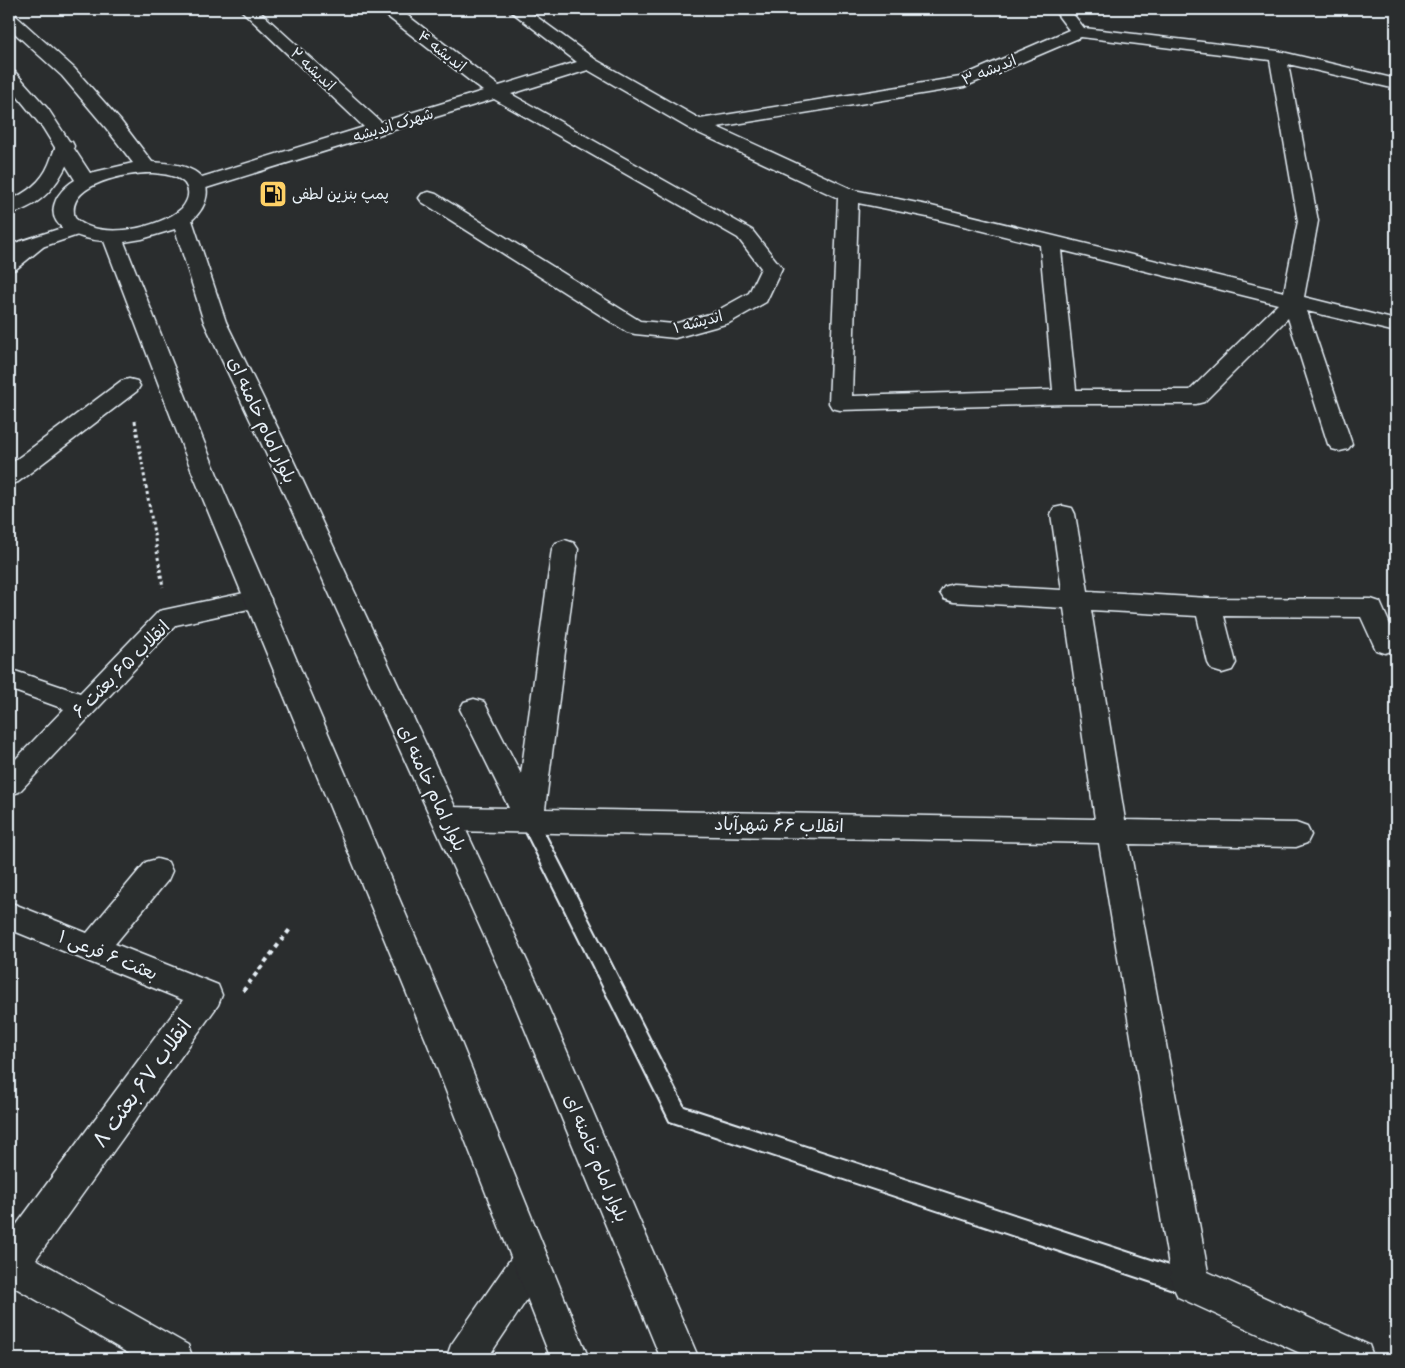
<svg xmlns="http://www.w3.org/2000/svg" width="1405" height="1368" font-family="Caveat,'Playpen Sans Arabic',sans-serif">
	<rect width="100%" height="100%" fill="#2a2d2e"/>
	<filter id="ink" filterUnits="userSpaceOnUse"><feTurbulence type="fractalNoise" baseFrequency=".02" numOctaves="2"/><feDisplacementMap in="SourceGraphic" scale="10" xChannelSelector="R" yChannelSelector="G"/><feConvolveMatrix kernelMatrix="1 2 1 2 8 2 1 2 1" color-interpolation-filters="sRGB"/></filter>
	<g filter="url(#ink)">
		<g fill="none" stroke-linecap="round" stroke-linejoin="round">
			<defs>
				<path id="service" d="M529,813L535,815L684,1107L1191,1273L1199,1276L1202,1284L1199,1292L1191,1295L670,1121L520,820L523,815Z"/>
				<path id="minor" d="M240,9H257L381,122L483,91L383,13L381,9H399L499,86L577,62L508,9H526L596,60L700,119L960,77L1069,30L1053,9H1069L1084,28L1278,51L1396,79V89L1288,64L1318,221L1304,297L1396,320V332L1307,311L1352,444L1348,449L1340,451L1332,449L1328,444L1288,318L1204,402L1196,404H1065L840,410L832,408L829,403L838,198L690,129L588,70L511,94L752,230L782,268L766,302L729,323L675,338L635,334L627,332L422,202L419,198L422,194L429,192L436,194L640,321L674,324L713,313L749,293L761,268L738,238L494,99L203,189L196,191L189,189L186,185L189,181L364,127ZM1081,37L1270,60L1298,221L1284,292L927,205L854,190L717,127L964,87ZM858,203L927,217L1040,245L1053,390L852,396ZM1061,250L1278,304L1190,390H1076Z
					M36,237L43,239L46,243L43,247L16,269L9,271V255L29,239Z
					M129,379L137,381L140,386L137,391L18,482L9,485V465L121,381Z
					M1063,506L1072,508L1075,514L1088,591L1208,598L1371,599L1380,602L1396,638L1394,650L1385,653L1376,650L1361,617L1224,616L1236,663L1232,670L1222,673L1212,670L1208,663L1197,616L1091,610L1125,820L1296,823L1307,827L1311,835L1307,843L1296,847L1129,844L1208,1272L1369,1345L1374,1359H1313L1178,1297L1172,1284L1099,843L447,831L437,827L432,819L437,811L447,807L509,808L460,709L464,702L474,699L484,702L521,774L552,549L556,543L565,540L574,543L578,549L545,809L1095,819L1064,608L953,602L944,599L940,593L944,587L953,584L1062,590L1051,514L1054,508Z
					M258,590L267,593L271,599L267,605L176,625L19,792L9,795V766L64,709L9,689V669L80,693L159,611Z
					M157,859L168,862L172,871L168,880L115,944L218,985L222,995L218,1005L36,1259L188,1345L193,1359H138L9,1284V1235L183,1000L9,929V902L87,933L146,862Z
					M531,1243L544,1248L549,1261L544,1274L487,1359H446L451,1345L518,1248Z"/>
				<path id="tertiary" d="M65,140L72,142L74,146C63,179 45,206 9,214V201C27,192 41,183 49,164C52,157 54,149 58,142Z
					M77,223L84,225L87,229L84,233L9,258V245Z"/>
				<path id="primary" d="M9,14L15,15L74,68L120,120L152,162C165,163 182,164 194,171C215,184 207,207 192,220L226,322L287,447L542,993L699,1359H661L510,993L263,447L204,322L175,229L142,239L124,242L218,477L462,1045L589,1359H551L428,1045L194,477L104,241C80,239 40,228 58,196C63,189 68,184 75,180L43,128L9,86V71L15,72L48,109L90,173L133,163L106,128L62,76L9,28ZM153,173C165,174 186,176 188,191C189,197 186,203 182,208C159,229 98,241 75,218C64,183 130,172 153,173Z"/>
			</defs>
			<use href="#service" stroke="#e8f1f8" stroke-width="4"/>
			<use href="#minor" stroke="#e8f1f8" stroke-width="3"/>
			<use href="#tertiary" stroke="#e8f1f8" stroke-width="3"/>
			<use href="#primary" stroke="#e8f1f8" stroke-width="3"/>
			<path stroke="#e8f1f8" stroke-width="3" stroke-dasharray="3 3" stroke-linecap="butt" d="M135,421L163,587"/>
			<path stroke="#e8f1f8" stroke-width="4" stroke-dasharray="4.5 4.5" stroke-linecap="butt" d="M243,991L291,928"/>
			<use href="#service" fill="#2a2d2e" fill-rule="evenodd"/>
			<use href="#minor" fill="#2a2d2e" fill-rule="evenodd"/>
			<use href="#tertiary" fill="#2a2d2e" fill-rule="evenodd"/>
			<use href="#primary" fill="#2a2d2e" fill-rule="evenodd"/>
		</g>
	</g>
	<defs>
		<symbol id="fuel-square" viewBox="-11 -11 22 22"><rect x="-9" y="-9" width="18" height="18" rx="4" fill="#ffd166" stroke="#2a2d2e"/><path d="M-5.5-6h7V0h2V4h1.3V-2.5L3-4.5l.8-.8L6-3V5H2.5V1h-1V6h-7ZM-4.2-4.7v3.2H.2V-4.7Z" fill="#111"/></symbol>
	</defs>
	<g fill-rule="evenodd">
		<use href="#fuel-square" x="257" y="178" width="32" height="32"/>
	</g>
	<g text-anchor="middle" stroke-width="4.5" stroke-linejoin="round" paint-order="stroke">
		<g font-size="15" fill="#e8f1f8" stroke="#2a2d2e">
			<text transform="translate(442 51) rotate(38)" y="5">اندیشه ۴</text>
			<text transform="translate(313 69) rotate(43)" y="5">اندیشه ۲</text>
			<text transform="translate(989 70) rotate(-22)" y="5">اندیشه ۳</text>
			<text transform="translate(393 125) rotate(-17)" y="5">شهرک اندیشه</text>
			<text transform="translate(698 322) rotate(-15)" y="5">اندیشه ۱</text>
		</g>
		<g font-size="15" fill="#e8f1f8" stroke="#2a2d2e" text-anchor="start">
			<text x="292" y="199">پمپ بنزین لطفی</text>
		</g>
		<g font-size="18" fill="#e8f1f8" stroke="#2a2d2e">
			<text transform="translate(262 420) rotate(65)" y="6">بلوار امام خامنه ای</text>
			<text transform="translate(121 669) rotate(-45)" y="6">انقلاب ۶۵ بعثت ۶</text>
			<text transform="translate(432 788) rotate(65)" y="6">بلوار امام خامنه ای</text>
			<text transform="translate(779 825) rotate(1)" y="6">انقلاب ۶۶ شهرآباد</text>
			<text transform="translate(108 955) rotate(22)" y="6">بعثت ۶ فرعی ۱</text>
			<text transform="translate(596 1158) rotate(67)" y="6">بلوار امام خامنه ای</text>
		</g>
		<g font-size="21" fill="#e8f1f8" stroke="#2a2d2e">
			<text transform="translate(142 1083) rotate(-54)" y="7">انقلاب ۶۷ بعثت ۸</text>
		</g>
	</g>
	<rect width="1405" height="1368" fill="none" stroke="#2a2d2e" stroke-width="30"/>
	<rect x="15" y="15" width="1375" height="1338" fill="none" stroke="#e8f1f8" stroke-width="2" filter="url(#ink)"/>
</svg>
